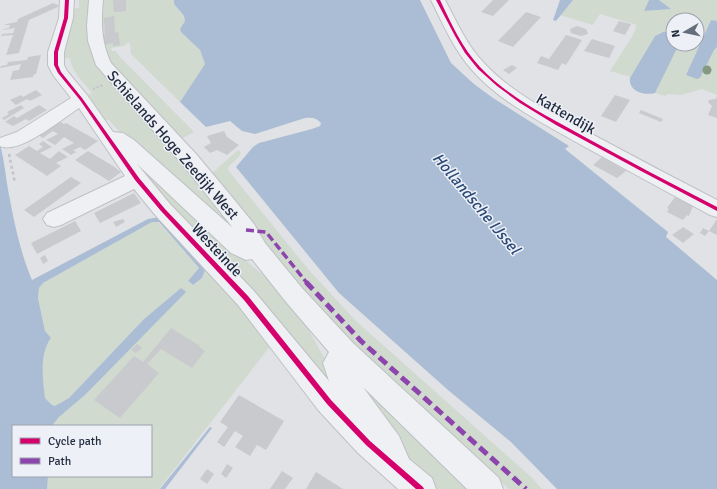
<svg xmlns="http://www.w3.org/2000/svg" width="717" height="489" font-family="Signika,sans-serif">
	<rect width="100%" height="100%" fill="#e0e2e6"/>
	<path fill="#d0dacf" d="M79,0H94L91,35L156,130L240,237L121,133L109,120H105L85,96L92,93C84,83 71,71 70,58L61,59L72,9L79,8Z
		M104,0H174V4L184,17L185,21L180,29L181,32L200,50L205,64L180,102L131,54L130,44L128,42L124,46L111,48L112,51H116L120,57L194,132L179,140L109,64L101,48Z
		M573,0H649L644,11L671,9L659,0H717V21L711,20L686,75L717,47V95L702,89L681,95L668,94L665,96L655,93L678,44H697V20H673V32H663L655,36L631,77L610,71L633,35L637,25L600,14L593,25L560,15Z
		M238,150L241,152C239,160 229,163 228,170L308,269L356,321L531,477L542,489H509L373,365L303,292L260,236L210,175Z
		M130,154L204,225L276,286L307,327L335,377L360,416L167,208Z
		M152,222H158L199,268L188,282L193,285L202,278L206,268L223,283L271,345L159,489H47L48,476H151V426H52L59,417L85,395L154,323L181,288L144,319L69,398L55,406L52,405L45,398C43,380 39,354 51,338L45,332L38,297L39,288L43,283Z
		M349,370L477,489H434L419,474Z"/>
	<path fill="#abbdd4" d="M174,0H420L451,63L474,84L493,98L569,146L565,149L668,232L666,237L717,280V489H557L511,442L448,390L339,293L236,167L253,147L259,143L312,129L320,126L321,123C317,118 312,117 305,118L255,134L242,131L230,121L206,127L180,102L205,64L200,50L181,32L180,29L185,21L184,16L174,4Z
		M560,0H573L556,21L553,20Z
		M649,0H659L671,9L644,11Z
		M711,20L717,21V47L714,50L700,78L697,79L686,75Z
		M663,32H673V44H679L657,89L655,93C644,96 628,91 630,78L655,36Z
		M0,144C5,163 6,181 10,200C15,227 21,254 32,280L148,219L160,217L206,268L202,278L193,285L188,281L199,268L159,222H152L43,283L39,288L38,298L45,331L51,338C39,354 43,380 45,398L52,405L55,406L69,398L144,319L181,288L186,292L85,395L59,417L52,426H13V476H48L47,489H0Z
		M210,427L212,428L165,489H160Z"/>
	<path fill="#c8cace" d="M113,0H126V11L114,12Z
		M493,0H509L493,16L481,12Z
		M53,3L60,6L29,20L19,53L6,55L13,35L1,36L2,34L13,33L15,28L3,30L4,29L9,28L10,25H5L6,24L17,22L18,19Z
		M526,12L541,17L513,47L498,41Z
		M114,16L115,33L118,32L120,45L113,46V43L103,45L102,35H105L104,18Z
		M619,21L631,24L625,35L613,31Z
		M577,26L586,29L588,34L581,36L571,33L570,29Z
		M566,35L582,40L566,65L562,63L558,70L537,63L541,56L549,59Z
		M592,39L615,46L609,58L584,51Z
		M41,55L36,74H34L33,77L10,80L13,71L19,70L21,64L0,68L1,66L7,65L8,62L27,60L28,57Z
		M512,65L517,68L509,74L503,70Z
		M36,90L42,95L30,101L27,99L16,105L10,100L21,95L23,97Z
		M615,95L630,100L616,122L601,116Z
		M717,96V118L708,115L712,106L708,102L709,100L716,99Z
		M21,105L24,108L4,120L2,118L9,114L7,112Z
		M39,105L47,110L29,121L26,119L13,126L5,122L14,116L17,118Z
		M641,110L663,119L661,122L639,113Z
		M54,118L64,124L66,123L98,141L85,150L80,147L76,149L73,150L76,152L71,155L62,149L74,143L64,137L55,145L46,140L58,134L53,131L43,138L35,133Z
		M224,131L227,137L239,145L227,155L217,150L210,153L204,147L211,143L207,136Z
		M43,141L52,147L40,153L50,159L59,151L68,157L56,163L61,166L47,176L15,155L29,146L37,151L43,147L39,144Z
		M88,151L113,166L121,172L109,181L75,160Z
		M602,157L626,171L617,178L593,165Z
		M71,177L81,183L34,217L24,210Z
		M134,193L141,203L100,223L94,213Z
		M675,197L693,206L689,216L687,215L683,220L667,212L669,209L667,208Z
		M123,219L125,222L116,227L113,222Z
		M717,219V235L709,231Z
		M75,221L81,231L37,254L31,243Z
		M683,227L694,234L683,243L672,235Z
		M703,228L709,231L705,236L700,233Z
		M45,255L48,261L43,264L40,258Z
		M171,328L200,346L199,347L205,351L192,368L161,349L147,364L159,373L120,418L94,400L134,356L143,362Z
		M137,344L142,348L136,353L131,350Z
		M239,395L284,421L266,450L257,445L250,456L235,447L243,436L235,431L224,447L217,442L228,427L220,422Z
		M227,464L233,468L226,478L221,474Z
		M207,469L214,474L207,484L200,479Z
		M282,471L293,478L285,489H270Z
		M316,472L343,489H306Z"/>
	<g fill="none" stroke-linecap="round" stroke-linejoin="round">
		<defs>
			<path id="minor" d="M60,0H74L73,18L64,52V65L67,71L87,95L113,132L123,133L134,140L233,228L183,165L96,65L88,41L87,26L89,0H103C101,23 101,42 111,63L197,155L232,197L254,224L265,243L302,288L353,343L499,478L503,489H467L363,387L399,436L409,459L432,478L436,489H398L358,453L319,411L238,305L156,216L134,189L61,225L54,227L47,225L43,219L47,213L125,176L79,108C62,119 19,155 0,146V138L17,132L71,98L53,75L48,65V52L59,18ZM137,164L231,253L246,260L252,259L286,302L329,352L323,363L329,381L254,291L170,204Z
				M431,0H445C457,22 467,46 485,64C513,94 552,113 588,132C631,155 674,178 717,200V217L710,215C664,190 619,166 574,141C539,121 499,101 472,70C454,50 443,24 431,0Z"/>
		</defs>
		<use href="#minor" stroke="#bec0c4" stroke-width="2"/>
		<path stroke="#c2c3c9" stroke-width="2" stroke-dasharray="2 2" stroke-linecap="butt" d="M93,89L103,85"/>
		<path stroke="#c2c3c9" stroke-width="2.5" stroke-dasharray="3 3" stroke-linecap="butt" d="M9,154L15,183"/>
		<use href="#minor" fill="#eff0f3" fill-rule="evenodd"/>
		<path stroke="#8e44ad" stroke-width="3.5" stroke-dasharray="8 3.5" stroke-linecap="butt" d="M246,230L266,232L307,283"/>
		<path stroke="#8e44ad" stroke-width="5" stroke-dasharray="10 5" stroke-linecap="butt" d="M306,282L361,341L526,489"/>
		<defs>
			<path id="cycleway" d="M65,0H69L68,18L58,52V65L61,72L82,98L139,178L165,209L248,296L331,400L370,441L423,487L424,489H416L366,445L327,404L244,300L161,211L135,180L80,100L58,73L54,65V52L64,18Z
				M436,0H440C451,23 462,48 480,67C508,97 547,116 583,136C627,160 672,184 717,207V211L641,171L556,125L520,103L497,86L478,69L465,53L455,36Z"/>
		</defs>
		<use href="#cycleway" stroke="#edf0f6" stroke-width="3"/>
		<use href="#cycleway" fill="#d6006c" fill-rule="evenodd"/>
	</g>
	<circle fill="#839982" cx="707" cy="70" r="4.5"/>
	<g text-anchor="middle" stroke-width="3" stroke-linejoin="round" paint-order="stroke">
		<g font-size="15" fill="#252e41" stroke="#edf0f6">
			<text transform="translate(566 114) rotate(30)" y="5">Kattendijk</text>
			<text transform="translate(173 145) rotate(49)" y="5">Schielands Hoge Zeedijk West</text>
			<text transform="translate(217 250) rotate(47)" y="5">Westeinde</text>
		</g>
		<g font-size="16" font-style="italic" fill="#2b4a79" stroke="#edf0f6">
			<text transform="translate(477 203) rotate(50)" y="6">Hollandsche IJssel</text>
		</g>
	</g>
	<rect x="12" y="425" width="140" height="52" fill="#edf0f6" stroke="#9da2ae"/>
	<rect x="20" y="438" width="20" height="6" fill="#d6006c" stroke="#9da2ae"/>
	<text x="48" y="445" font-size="12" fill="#252e41">Cycle path</text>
	<rect x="20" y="458" width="20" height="6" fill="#8e44ad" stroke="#9da2ae"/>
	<text x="48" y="465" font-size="12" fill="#252e41">Path</text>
	<g transform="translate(685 32) rotate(261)"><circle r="19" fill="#edf0f6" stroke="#9da2ae"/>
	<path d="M0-3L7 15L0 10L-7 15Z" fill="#666d7b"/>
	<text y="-6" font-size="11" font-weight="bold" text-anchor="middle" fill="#252e41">N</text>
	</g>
</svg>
